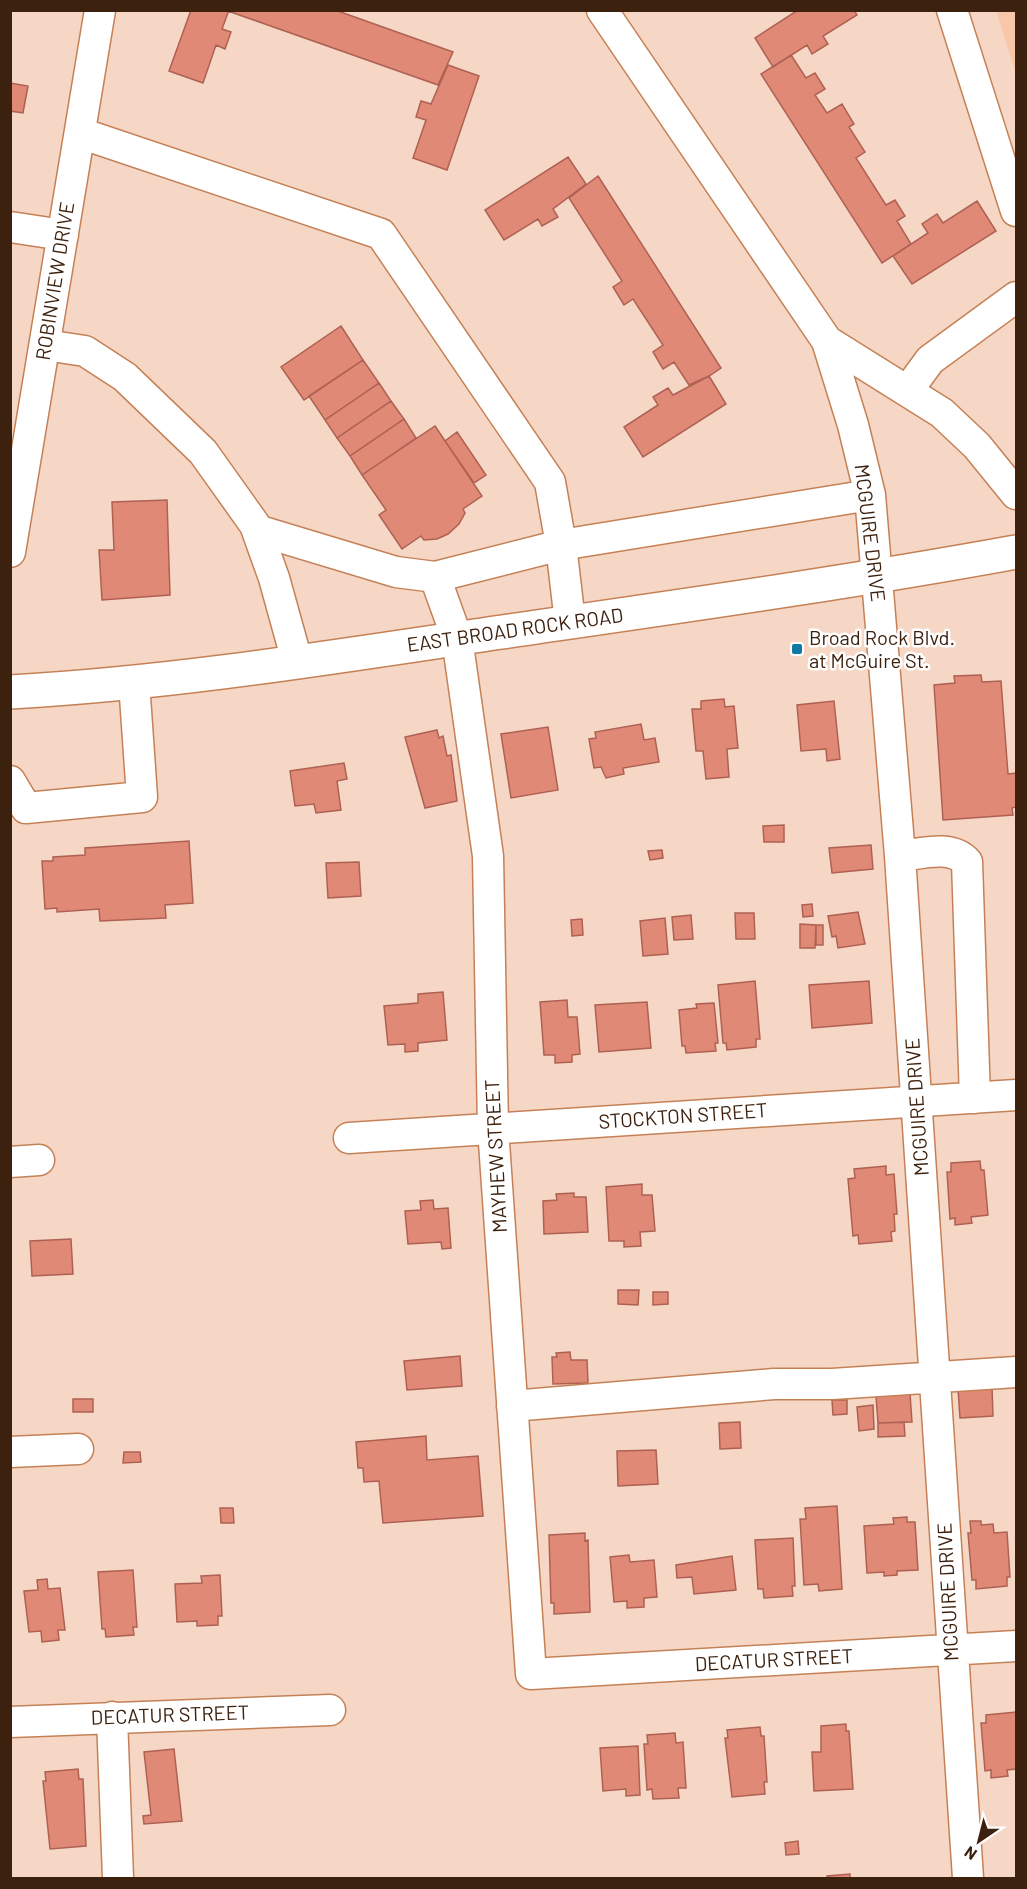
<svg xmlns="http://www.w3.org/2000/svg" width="1027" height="1889" font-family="Barlow,sans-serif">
	<rect width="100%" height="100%" fill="#f6d7c6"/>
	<path fill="#f8c7aa" d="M996,11H1016V74Z"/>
	<path fill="#e08977" stroke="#ae6152" stroke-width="1.5" d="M191,10H229L222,29L231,32L225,49L216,45L203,83L169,71Z
		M335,10L453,52L438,85L228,11Z
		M798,10H854L857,15L823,36L828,44L812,54L807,45L773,67L755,38Z
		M791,55L806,78L815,73L825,89L815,95L827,113L842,104L854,124L849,127L865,152L856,158L886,205L895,200L905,216L897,221L911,244L882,263L761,74Z
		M448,65L479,76L447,170L413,158L426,120L416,117L421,101L431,104Z
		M10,83L28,86L23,113L10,111Z
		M568,157L586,184L553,209L558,217L542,226L538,219L504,240L485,210Z
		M598,176L721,368L709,376L689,385L674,362L663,369L653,352L663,345L633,299L624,305L613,287L622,281L569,198Z
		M977,201L996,231L912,284L893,256L928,233L922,224L937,214L943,223Z
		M341,326L363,360L304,400L281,367Z
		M363,360L379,383L325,420L309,396Z
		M709,376L726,404L643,457L624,427L658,405L653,397L668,388L673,395Z
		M379,383L391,401L337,438L325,420Z
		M391,401L404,419L350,456L337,438Z
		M404,419L416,438L362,475L350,456Z
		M435,426L482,496L463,509L465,513L459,524L448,534L437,539L424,540L421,536L402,549L379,515L386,510L362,475Z
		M457,432L486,475L474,483L445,441Z
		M167,500L170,595L102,600L99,550H114L112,502Z
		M981,675L982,682L1001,681L1008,774L1016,773V807L1012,808L1013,815L943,820L934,685L955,683L954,676Z
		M724,699L725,707L734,706L738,748L727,749L729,777L706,779L703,751H696L692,709H701V701Z
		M834,701L840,759L827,761L826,749L801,751L797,705Z
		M641,724L644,740L655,738L659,762L623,768L624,774L606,778L601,767L594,768L589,739L596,738L595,732Z
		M548,727L558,790L511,798L501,734Z
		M437,730L439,738L443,736L447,756L451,755L457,801L425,808L405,737Z
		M344,763L347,779L337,781L341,810L316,813L314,804L295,806L290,771Z
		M784,825V842H764L763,826Z
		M189,841L193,903L165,905L166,918L100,921L99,909L57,912V908L45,909L42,861H53V857L85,855V848Z
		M871,845L873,869L832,873L829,848Z
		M662,850L663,858L650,860L648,851Z
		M359,862L361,896L328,898L326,863Z
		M812,904L813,916L803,917L802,905Z
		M858,912L865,944L838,948L836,936L832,937L828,916Z
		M735,913H754L755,939H736Z
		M691,915L693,939L674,940L672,917Z
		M665,918L668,954L643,956L640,921Z
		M582,919L583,935L572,936L571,920Z
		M800,924L816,925L815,948H800Z
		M816,925H823V945H816Z
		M755,981L760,1039H756V1047L727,1050L726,1043H723L718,985Z
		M869,981L872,1023L812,1028L809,985Z
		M443,992L447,1040L418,1043V1051L405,1052V1044L388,1045L384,1006L418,1003V994Z
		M567,1000L568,1017H577L580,1054L572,1055V1062L555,1063V1055H544L540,1002Z
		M647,1002L651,1048L599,1052L595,1005Z
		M714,1003L718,1043H715L716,1051L686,1053L685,1046H682L679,1010L697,1008L696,1004Z
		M980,1161L981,1170H984L988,1215L971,1217L972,1223L955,1225V1218L950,1219L947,1172H951V1163Z
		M886,1166V1175L894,1174L897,1214H894L895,1231L891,1232L892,1241L859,1244L858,1235L853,1236L848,1179L855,1178L854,1169Z
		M642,1184V1195H652L655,1231L640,1232L641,1246L624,1247V1241H609L606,1187Z
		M574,1193V1197H586L588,1232L544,1234L543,1201L557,1200L556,1194Z
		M433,1200L434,1209L448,1208L451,1248L442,1249L441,1242L408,1244L405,1211L421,1210L420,1201Z
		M71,1239L73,1274L32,1276L30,1241Z
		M618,1290H639L638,1305L618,1304Z
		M653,1292H668V1304L653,1305Z
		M570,1352L571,1360H587L588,1383L553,1384L552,1357H557L556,1353Z
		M460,1356L462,1386L407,1390L404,1361Z
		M992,1387L993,1416L960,1418L958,1389Z
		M910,1394L912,1422L878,1423L876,1396Z
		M73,1399H93V1412H73Z
		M832,1400H847V1414L833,1415Z
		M873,1405L874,1429L859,1431L857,1407Z
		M740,1422L741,1448L720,1449L719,1423Z
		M904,1422L905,1436L878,1437V1423Z
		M426,1436L427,1460L478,1456L483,1516L383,1523L379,1481L364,1482L363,1468H358L356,1442Z
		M656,1450L658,1484L618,1486L617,1451Z
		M124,1452H140L141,1462L123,1463Z
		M837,1506L842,1589L819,1591L818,1584L804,1585L800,1519H806L805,1508Z
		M220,1508H233L234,1523H221Z
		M907,1517V1522H915L918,1570L897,1571V1575L884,1576V1572L867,1573L864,1526L894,1524L893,1518Z
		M970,1521H981V1525L993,1524L994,1533L1007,1532L1010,1577H1007V1586L976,1589V1580H972L968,1533H971Z
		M585,1533V1541L588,1540L590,1612L554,1614V1603H551L549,1535Z
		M793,1538L795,1586H792L793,1596L764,1598L763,1589H758L755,1540Z
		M629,1555L630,1562L654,1560L657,1597L644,1598V1607L627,1608V1601L614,1602L610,1557Z
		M732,1556L736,1590L694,1594L692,1577L677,1578L676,1565Z
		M133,1570L137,1627H133L134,1635L106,1637L105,1629H102L98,1572Z
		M220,1575L222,1616H218V1625L197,1626V1621L177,1622L175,1584L202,1583L201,1576Z
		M47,1579L48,1589L60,1588L65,1630H58L59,1640L42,1642L41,1631L29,1632L24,1591L38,1590L37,1580Z
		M1016,1712V1769L1007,1770L1008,1776L991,1778V1770L985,1771L981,1723H986V1715Z
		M846,1724V1731H849L853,1789L814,1791L812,1752H821V1726Z
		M760,1727L761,1736H764L767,1782H764L765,1794L732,1797L725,1738H728L727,1730Z
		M675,1733L676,1743L683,1742L686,1788H678L679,1798L653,1799L652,1789L647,1790L644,1744H648L647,1735Z
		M638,1746L640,1795L626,1796V1789L603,1791L600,1748Z
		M174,1749L182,1821L144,1824L143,1816L151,1815L144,1752Z
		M78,1769L79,1779H83L86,1846L50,1849L43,1781H46L45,1772Z
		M798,1841L799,1854L786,1855L785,1843Z
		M850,1874V1878H827V1876Z"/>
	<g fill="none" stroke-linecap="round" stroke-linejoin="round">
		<defs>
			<path id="minor" d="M602,10L827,341L853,425L870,495L900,856L968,1878
				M952,10L1016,211
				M80,133L381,234L550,482L561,545L870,495
				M10,227L63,235
				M827,341L942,413L977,446L1016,494
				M45,345L85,351L125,377L203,452L255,525L274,578L297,661
				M908,390L930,360L1016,297
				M257,530L396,572L435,577L457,638L488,856L493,1128L531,1674L1016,1646
				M10,552L100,10
				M435,577L561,545L570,622
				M10,781L26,808L142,797L134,682
				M900,856C921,854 951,844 967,862L975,1098
				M349,1138L1016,1095
				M10,1162L39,1160
				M512,1406L774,1384H832L1016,1372
				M10,1452L78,1449
				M112,1717L118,1878
				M10,1722L330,1710"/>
			<path id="major" d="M10,692C175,683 339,656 502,632C674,607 846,583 1016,552"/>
		</defs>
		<use href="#minor" stroke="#c58156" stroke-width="33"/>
		<use href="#major" stroke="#c58156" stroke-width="36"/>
		<use href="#minor" stroke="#fff" stroke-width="30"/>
		<use href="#major" stroke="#fff" stroke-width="33"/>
	</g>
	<rect fill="#0e7aa4" stroke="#fff" stroke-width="2" x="791" y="643" width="12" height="12" rx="3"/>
	<g text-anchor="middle" stroke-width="5" stroke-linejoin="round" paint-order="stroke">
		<g font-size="20" fill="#3d210f" stroke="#fff">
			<text transform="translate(55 281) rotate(-81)" y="7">ROBINVIEW DRIVE</text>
			<text transform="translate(870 533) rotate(83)" y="7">MCGUIRE DRIVE</text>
			<text transform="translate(515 630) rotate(-8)" y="7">EAST BROAD ROCK ROAD</text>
			<text transform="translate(917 1107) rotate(-94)" y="7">MCGUIRE DRIVE</text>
			<text transform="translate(683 1116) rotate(-4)" y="7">STOCKTON STREET</text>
			<text transform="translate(496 1156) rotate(-93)" y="7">MAYHEW STREET</text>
			<text transform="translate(948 1592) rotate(-93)" y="7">MCGUIRE DRIVE</text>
			<text transform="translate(774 1660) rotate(-3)" y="7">DECATUR STREET</text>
			<text transform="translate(170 1715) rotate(-2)" y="7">DECATUR STREET</text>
		</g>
		<g font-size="20" fill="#3d210f" stroke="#fff" text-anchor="start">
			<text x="809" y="645">Broad Rock Blvd.<tspan x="809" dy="23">at McGuire St.</tspan></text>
		</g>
	</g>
	<rect width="1027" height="1889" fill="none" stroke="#3d210f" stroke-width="24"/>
	<g transform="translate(979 1841) rotate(215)" stroke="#ffffff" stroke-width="4.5" paint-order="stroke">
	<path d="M0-4.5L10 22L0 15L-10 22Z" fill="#3d210f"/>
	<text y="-9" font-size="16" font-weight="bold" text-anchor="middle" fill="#3d210f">N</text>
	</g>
</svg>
